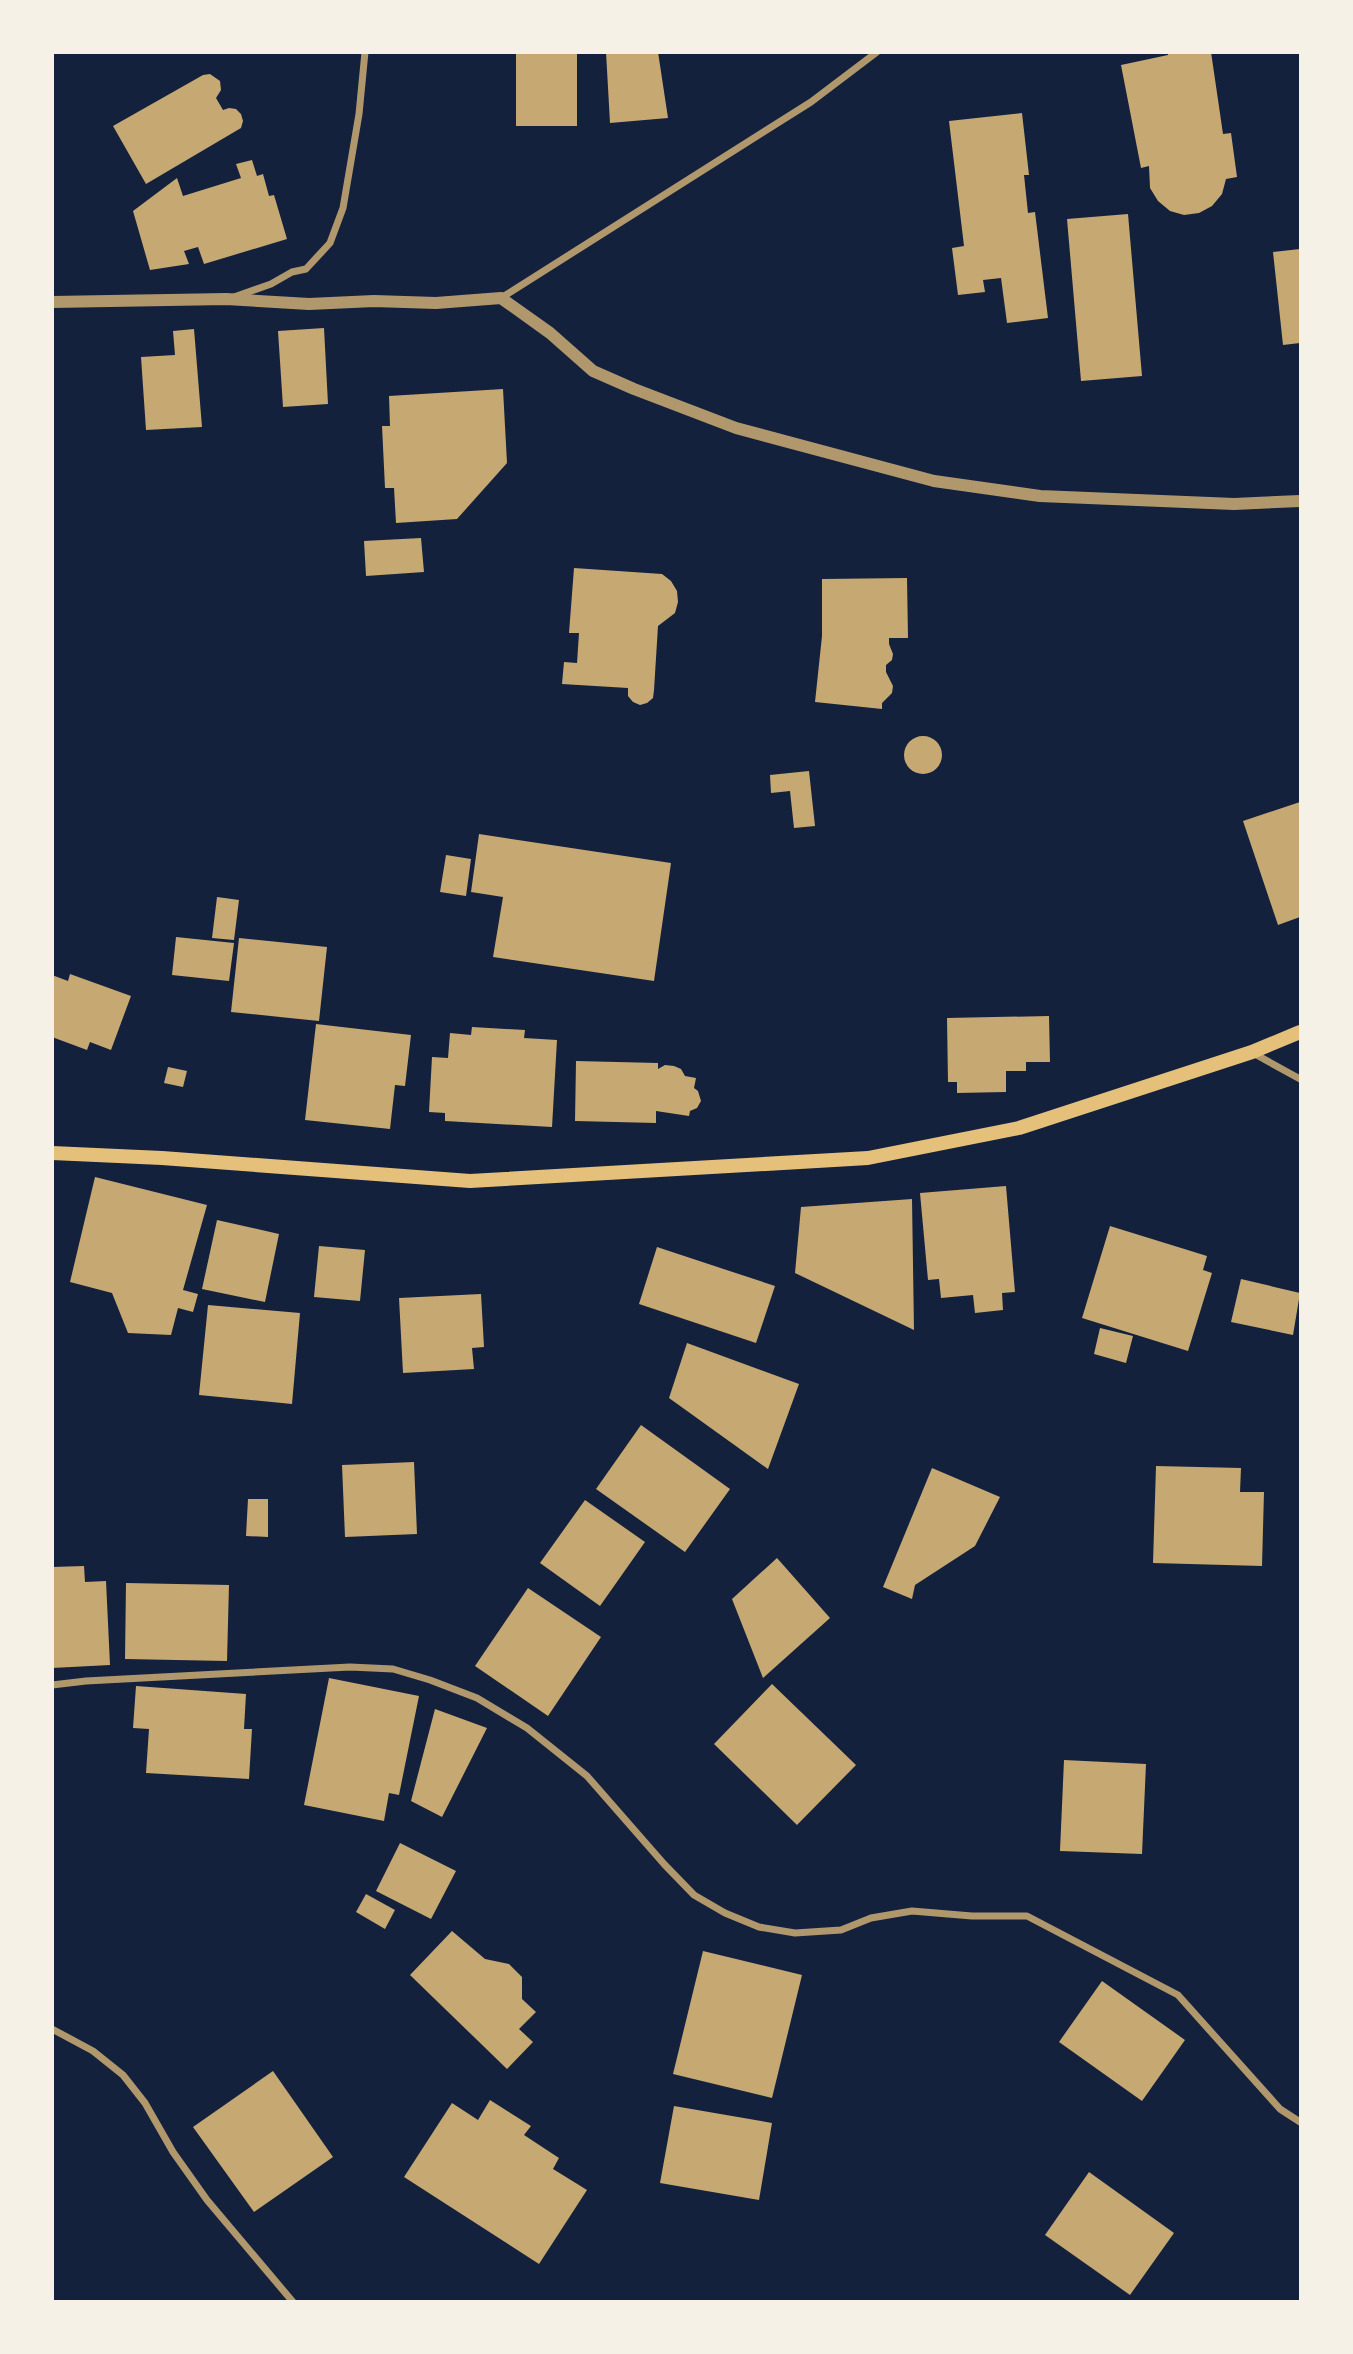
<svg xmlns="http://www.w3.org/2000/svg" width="1353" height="2354" font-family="'Archivo Narrow',sans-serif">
	<rect width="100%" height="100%" fill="#14213d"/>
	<path fill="#c6a872" d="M516,52H577V126H516Z
		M606,52H658L668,118L610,123Z
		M1168,52H1211L1223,134L1231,133L1237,177L1226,179L1222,194L1212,206L1199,213L1184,215L1170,211L1158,201L1150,188L1149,166L1141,168L1121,65L1168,55Z
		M210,74L220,81L221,90L216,98L223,110L229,108L236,109L241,114L243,121L241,128L146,184L113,126L203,75Z
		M1022,113L1029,175H1024L1028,213L1035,212L1048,318L1007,323L1001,278L983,280L985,292L958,295L952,248L964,246L949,121Z
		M252,160L257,176L263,174L269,196L274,195L287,239L204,264L198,247L184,251L189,264L150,270L133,211L177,178L183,196L241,178L236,164Z
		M1128,214L1142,376L1081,381L1067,219Z
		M1300,249V343L1283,345L1273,252Z
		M324,328L328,404L283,407L278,331Z
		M194,329L202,427L146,430L141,357L175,355L173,331Z
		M503,389L507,463L457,519L396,523L394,488H385L382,426H390L389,396Z
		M421,538L424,572L366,576L364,541Z
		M574,568L662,574L671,581L677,591L678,602L675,613L658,626L654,690L653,698L647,703L640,705L633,702L628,696V688L562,684L564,662L577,663L579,633H569Z
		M907,578L908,638H889V644L893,654L892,660L886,665V672L893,686L892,693L882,703V709L815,702L822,636V579Z
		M904 755a19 19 0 1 1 38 0a19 19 0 1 1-38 0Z
		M809,771L815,826L794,828L790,791L771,793L770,775Z
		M1300,802V917L1278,925L1243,821Z
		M479,834L671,863L654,981L493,957L503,897L471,892Z
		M446,855L471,859L466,896L440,892Z
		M217,897L239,900L234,940L212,938Z
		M176,937L234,943L229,981L172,975Z
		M239,938L327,947L319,1021L231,1012Z
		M70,974L131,996L111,1050L90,1042L87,1050L52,1037V975L68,981Z
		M1049,1016L1050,1062H1026V1071H1006V1092L957,1093V1082H948L947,1018Z
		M316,1024L411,1035L405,1086L395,1085L390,1129L305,1120Z
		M472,1027L525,1030L524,1038L557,1040L552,1127L445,1121V1113L429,1112L432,1057L448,1058L450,1033L471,1035Z
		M576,1061L658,1063V1069L665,1065L674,1066L681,1069L685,1076L696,1078L694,1088L698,1091L701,1101L697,1108L690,1111L689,1116L656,1111V1123L575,1121Z
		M168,1067L187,1071L183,1087L164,1083Z
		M95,1177L207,1205L183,1290L198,1294L193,1312L178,1308L171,1335L128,1333L112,1293L70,1282Z
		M1006,1186L1015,1292L1002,1293L1003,1310L975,1313L973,1295L941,1298L939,1279L928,1280L920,1193Z
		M912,1199L914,1330L795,1273L801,1207Z
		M217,1220L279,1234L265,1302L202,1289Z
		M1110,1226L1207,1256L1203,1270L1212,1273L1188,1351L1082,1318Z
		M319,1246L365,1250L360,1301L314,1297Z
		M657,1247L775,1286L756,1343L639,1304Z
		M1241,1279L1300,1293L1293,1335L1231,1322Z
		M481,1294L484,1347L472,1348L474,1369L403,1373L399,1298Z
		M208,1305L300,1313L292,1404L199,1395Z
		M1100,1328L1133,1336L1126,1363L1094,1354Z
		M687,1343L799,1384L768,1469L669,1398Z
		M641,1425L730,1489L685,1552L596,1489Z
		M414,1462L417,1534L345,1537L342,1465Z
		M1156,1466L1241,1468L1240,1492H1264L1262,1566L1153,1563Z
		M932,1468L1000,1497L975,1546L915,1585L912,1599L883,1587Z
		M248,1499H268V1537L246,1536Z
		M585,1500L645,1542L600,1606L540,1563Z
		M777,1558L830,1618L763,1678L732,1599Z
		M84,1566L85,1582L106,1581L110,1665L52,1668V1567Z
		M126,1583L229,1585L227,1661L125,1659Z
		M528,1588L601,1637L548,1716L475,1666Z
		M329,1678L419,1696L399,1795L389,1793L384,1821L304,1805Z
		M772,1684L856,1765L797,1825L714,1744Z
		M136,1686L246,1694L244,1729H252L249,1779L146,1773L149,1729L133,1728Z
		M435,1709L487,1728L442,1817L411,1801Z
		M1064,1760L1146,1764L1142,1854L1060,1851Z
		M400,1843L456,1871L431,1919L376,1891Z
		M366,1894L395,1910L385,1929L356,1912Z
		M452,1931L485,1959L509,1964L522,1977V1999L536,2012L519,2029L533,2042L507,2069L410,1975Z
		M703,1951L802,1975L772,2098L673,2074Z
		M1102,1981L1185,2040L1142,2101L1059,2042Z
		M273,2071L333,2157L254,2212L193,2127Z
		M490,2100L531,2126L524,2135L559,2158L553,2169L587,2190L539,2264L404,2177L452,2103L478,2120Z
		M674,2106L772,2123L759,2200L660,2183Z
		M1089,2172L1174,2233L1130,2295L1045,2235Z"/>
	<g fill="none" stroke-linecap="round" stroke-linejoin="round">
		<path stroke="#b1986c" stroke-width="7" d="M234,297L271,284L292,272L306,269L330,243L343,208L359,114L365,52
			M501,298L811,102L877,52
			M1253,1053L1300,1079
			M52,1685L86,1681L350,1667L393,1669L430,1680L477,1698L527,1728L587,1776L664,1864L694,1895L725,1913L759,1927L795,1933L841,1930L871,1918L912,1911L972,1916H1027L1178,1995L1280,2109L1300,2122
			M52,2029L93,2051L123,2075L145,2103L173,2152L207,2200L293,2302"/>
		<path stroke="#b1986c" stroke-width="12" d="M52,302L226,299L309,304L374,301L436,303L501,298L550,333L593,371L634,389L736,428L934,481L1040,496L1234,504L1300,501"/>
		<path stroke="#e5c07b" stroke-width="14" d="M52,1153L162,1158L470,1181L868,1158L1019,1128L1252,1052L1300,1032"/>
	</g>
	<rect width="1353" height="2354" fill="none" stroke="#f6f1e7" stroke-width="108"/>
</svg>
